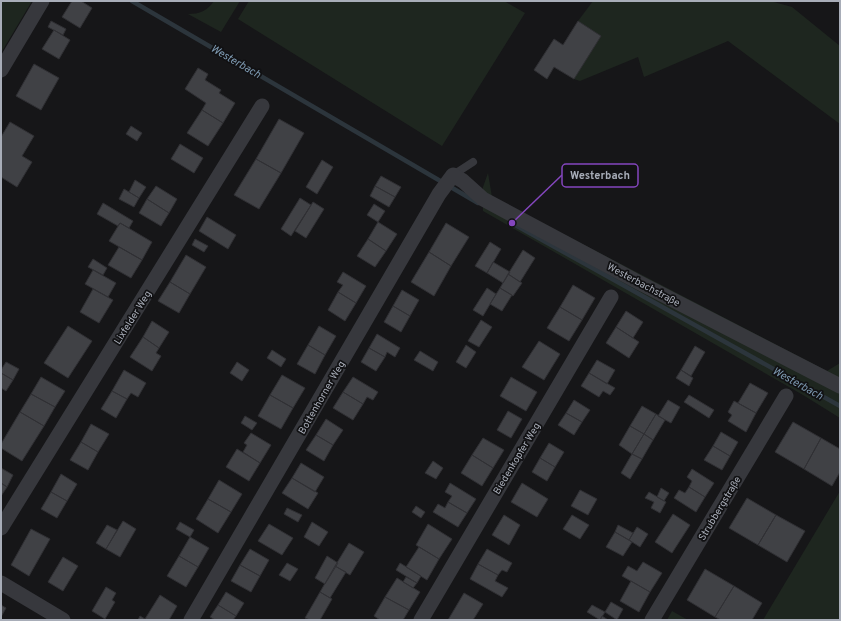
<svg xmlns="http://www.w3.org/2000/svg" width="841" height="621" font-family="Overpass,sans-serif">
	<rect width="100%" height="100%" fill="#161618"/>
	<path fill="#1e261f" d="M1,1H32L1,53Z
		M214,1H240L221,32L188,14C200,14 207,11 214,1Z
		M249,1H504L525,13L442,146L238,19Z
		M593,1H770L792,7L840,46V124L728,41L644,77L638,57L580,81L574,79L601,36L578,21Z
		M488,173L492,197L827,371L840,363V418L803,395L483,211V187Z
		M840,491V620H763Z
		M672,611L688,620H667Z"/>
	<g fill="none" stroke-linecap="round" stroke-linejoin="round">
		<path stroke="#2c353c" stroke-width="4.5" d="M132,1L478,203
			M517,226L840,406"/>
	</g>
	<path fill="#404145" stroke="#303034" d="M72,1H81L92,8L80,28L62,17Z
		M51,21L66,29L63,35L48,27Z
		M578,21L601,36L574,79L554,67L547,79L534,70L554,39L563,45Z
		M54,30L70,40L59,59L42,49Z
		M34,64L59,78L41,110L16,96Z
		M198,68L208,74L205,80L221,90L219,93L235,103L223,123L202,110L206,103L185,89Z
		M202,110L223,123L208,146L187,133Z
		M279,119L304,133L281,173L256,159Z
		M10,122L34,136L22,156L32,162L17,187L1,177V137Z
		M131,126L142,133L137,141L126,134Z
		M180,144L203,158L194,173L171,159Z
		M256,159L281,173L259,209L234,195Z
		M322,160L333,167L317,194L306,187Z
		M381,176L401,187L395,197L375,186Z
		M135,180L146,187L139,198L129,192Z
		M156,186L177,199L169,213L147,199Z
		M375,186L395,197L389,207L370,196Z
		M124,189L139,198L134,207L119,199Z
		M300,198L311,205L291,236L281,229Z
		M147,199L169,213L161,226L139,213Z
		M313,202L324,209L306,238L295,231Z
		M103,203L133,221L129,228L120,223L118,226L97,214Z
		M374,204L385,211L378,222L367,215Z
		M207,217L236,235L228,249L199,231Z
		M378,222L397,234L386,251L368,239Z
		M120,223L152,242L142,260L109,241Z
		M446,223L469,237L451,266L429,252Z
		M195,239L208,246L204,252L192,245Z
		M368,239L386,251L375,267L357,256Z
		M490,242L501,249L487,273L475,266Z
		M119,247L142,260L131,278L108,265Z
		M523,250L535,258L520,282L508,274Z
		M429,252L451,266L434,296L411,282Z
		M186,255L206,267L190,294L170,282Z
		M93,259L107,268L103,275L88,267Z
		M493,262L510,272L503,283L487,273Z
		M93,270L116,283L108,297L85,284Z
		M343,272L366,286L356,303L338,292L343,285L337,282Z
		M508,274L522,283L513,296L500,288Z
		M170,282L190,294L179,313L158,301Z
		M573,285L595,298L582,320L560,307Z
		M487,288L496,294L483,316L473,310Z
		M500,288L512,295L502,311L490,304Z
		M93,289L113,300L99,323L80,312Z
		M402,290L419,300L410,316L393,306Z
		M338,292L356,303L345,321L328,310Z
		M393,306L410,316L401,332L384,322Z
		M560,307L582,320L569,341L547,328Z
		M626,311L643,322L633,338L616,327Z
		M481,320L492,327L479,347L468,341Z
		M152,321L169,332L159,348L143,337Z
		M68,326L92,341L68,378L44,363Z
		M319,326L336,336L325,355L308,345Z
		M616,327L639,342L629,358L606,343Z
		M377,334L400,348L395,357L387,352L385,357L369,348Z
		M143,337L159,348L156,353L161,356L152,371L130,357Z
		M539,341L560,354L544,380L522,367Z
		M308,345L325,355L315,374L297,364Z
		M466,345L476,352L466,368L456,362Z
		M695,346L705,352L691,376L681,370Z
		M369,348L385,357L376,371L361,362Z
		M272,350L286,359L281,367L267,358Z
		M420,351L438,362L433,371L414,360Z
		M597,360L615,370L607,384L589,373Z
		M6,362L19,369L13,380L1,373V370Z
		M237,362L249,370L242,381L230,373Z
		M124,370L146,383L138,397L131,393L127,399L112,391Z
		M681,370L693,378L689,386L676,378Z
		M1,373L13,380L6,391L1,388Z
		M589,373L615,388L610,395L603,391L599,397L581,386Z
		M282,375L305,388L293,408L270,395Z
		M41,377L65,391L55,407L31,394Z
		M353,377L378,392L373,400L367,397L363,404L343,392Z
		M511,377L537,392L526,411L500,396Z
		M750,383L768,393L756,413L738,403Z
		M112,391L127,399L116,418L101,409Z
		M343,392L363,404L353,420L333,408Z
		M31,394L55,407L44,426L20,412Z
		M270,395L293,408L281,429L258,416Z
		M689,395L714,410L709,418L684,402Z
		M574,400L590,410L582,422L566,413Z
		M668,400L680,407L671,423L658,416Z
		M734,401L756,413L746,432L728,421L732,415L728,412Z
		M642,406L656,414L644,434L630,426Z
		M508,411L522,419L511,438L497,430Z
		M20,412L44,426L22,461L1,448V444Z
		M566,413L582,422L574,435L558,425Z
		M656,414L665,420L653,440L644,434Z
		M245,416L257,423L252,430L241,423Z
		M326,419L343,430L333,445L316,435Z
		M793,422L821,438L804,469L775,452Z
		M91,424L109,434L98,452L81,442Z
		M630,426L644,434L632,454L619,445Z
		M721,432L738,442L730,456L713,446Z
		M251,433L271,445L260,463L243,452L247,445L244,443Z
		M644,434L653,440L642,459L632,454Z
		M316,435L333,445L324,461L306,450Z
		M483,438L504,450L493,468L472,455Z
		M821,438L840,449V472L832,486L804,469Z
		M81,442L98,452L88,470L70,460Z
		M549,443L564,452L555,467L540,458Z
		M713,446L730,456L722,470L704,460Z
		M237,449L260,463L249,481L226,467Z
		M632,454L642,459L630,479L621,473Z
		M472,455L493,468L482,486L461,473Z
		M540,458L555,467L547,481L532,472Z
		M433,461L443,468L436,479L425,473Z
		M301,463L324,477L315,492L292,478Z
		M1,468L13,475L7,487L1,483Z
		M692,469L714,483L705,497L689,487L692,481L687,477Z
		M61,474L77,484L67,501L51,492Z
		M292,478L318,493L308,509L282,493Z
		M219,480L242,494L231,512L208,499Z
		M1,483L7,487L1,496Z
		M450,483L476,499L467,513L448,502L452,496L445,492Z
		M522,483L548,499L537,517L511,502Z
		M689,487L705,497L696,512L674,498L679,490L685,493Z
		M661,488L669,493L664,501L657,497Z
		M580,490L597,499L588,515L571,506Z
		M51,492L67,501L57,518L41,509Z
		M649,492L666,502L660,513L651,508L654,502L645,498Z
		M747,498L776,515L758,545L729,528Z
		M208,499L231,512L218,533L196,519Z
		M448,502L467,513L458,527L433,512L438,504L445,508Z
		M416,506L425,512L421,518L412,512Z
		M287,508L302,515L298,522L284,514Z
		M673,514L690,525L672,553L655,542Z
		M504,515L520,525L509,545L492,535Z
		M572,515L589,525L580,539L563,529Z
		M776,515L805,531L787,562L758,545Z
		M123,521L136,529L120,557L106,549Z
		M180,522L194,530L190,537L176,529Z
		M312,522L328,532L319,546L304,537Z
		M269,524L293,538L282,555L258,541Z
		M428,524L452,539L439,559L416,545Z
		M107,525L117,530L106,549L96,543Z
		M618,525L633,533L629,540L615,532Z
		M637,527L648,534L640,547L629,540Z
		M31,529L50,539L29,576L11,565Z
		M615,532L632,542L623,556L606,547Z
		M190,537L209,548L198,567L179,556Z
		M349,543L364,552L350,575L335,566Z
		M419,547L439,559L427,580L406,567Z
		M250,549L269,560L260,576L240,565Z
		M487,549L512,563L507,572L502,570L498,575L478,564Z
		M179,556L198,567L186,587L167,576Z
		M327,556L338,563L325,584L315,578Z
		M63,557L78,566L63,591L48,582Z
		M643,562L662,573L650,592L622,576L628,566L637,571Z
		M287,563L298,569L290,581L279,575Z
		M400,563L421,576L417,583L396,570Z
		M478,564L498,575L495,581L508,588L502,597L470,579Z
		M240,565L260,576L251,592L231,581Z
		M335,566L346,572L330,598L320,592Z
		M705,569L734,586L715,617L687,600Z
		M406,577L417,583L413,588L403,582Z
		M397,578L420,592L409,610L385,597Z
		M631,581L650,592L639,612L620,601Z
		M734,586L762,603L752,620H721L715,617Z
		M106,587L116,593L112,600L115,602L105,619L92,611Z
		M226,592L244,603L236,616L218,605Z
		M320,592L332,599L320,620H310L305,618Z
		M464,593L483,604L473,620H448Z
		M160,595L177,606L169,620H147L145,619Z
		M385,597L409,610L403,620H380L374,616Z
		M611,602L623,609L617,620L605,612Z
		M1,605L6,608L1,617Z
		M218,605L236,616L233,620H215L210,617Z
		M592,605L605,612L600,620L587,612Z
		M140,616L145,619L147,620H138Z
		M602,616L608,620H600Z"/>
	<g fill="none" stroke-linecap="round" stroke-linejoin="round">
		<path stroke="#37383d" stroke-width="8" d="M453,175L473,162"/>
		<path stroke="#37383d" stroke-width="15" d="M1,70L42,1
			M1,528L262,106
			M1,583L63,620
			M191,620L439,194L453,175L463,181L483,199L638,282L840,386
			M421,620L611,297
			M652,620L786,396"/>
	</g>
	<g text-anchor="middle" stroke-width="3.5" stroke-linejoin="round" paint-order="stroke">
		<g font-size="10" fill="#a8adb8" stroke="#111113">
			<text transform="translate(644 284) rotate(28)" y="4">Westerbachstraße</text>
			<text transform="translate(132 317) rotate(-58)" y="4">Lixfelder Weg</text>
			<text transform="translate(321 397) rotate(-60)" y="4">Bottenhorner Weg</text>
			<text transform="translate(516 458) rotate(-59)" y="4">Biedenkopfer Weg</text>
			<text transform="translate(719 508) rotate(-59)" y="4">Strubbergstraße</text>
		</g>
		<g font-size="11" font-style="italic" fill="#7f9bb3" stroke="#111113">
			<text transform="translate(236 61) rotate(30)" y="4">Westerbach</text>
			<text transform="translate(798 383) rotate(29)" y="4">Westerbach</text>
		</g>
	</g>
	<path fill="none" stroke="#8446be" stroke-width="1.5" d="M512 223L562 175"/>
	<circle fill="#8446be" stroke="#111113" stroke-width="1.5" cx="512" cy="223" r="4"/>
	<rect fill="#111113" stroke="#8446be" stroke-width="1.5" x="562" y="164" width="76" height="23" rx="4"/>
	<g font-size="11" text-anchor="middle" font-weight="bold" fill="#a8adb8">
		<text x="600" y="179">Westerbach</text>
	</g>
	<rect width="841" height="621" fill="none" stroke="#a8adb8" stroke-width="4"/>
</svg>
